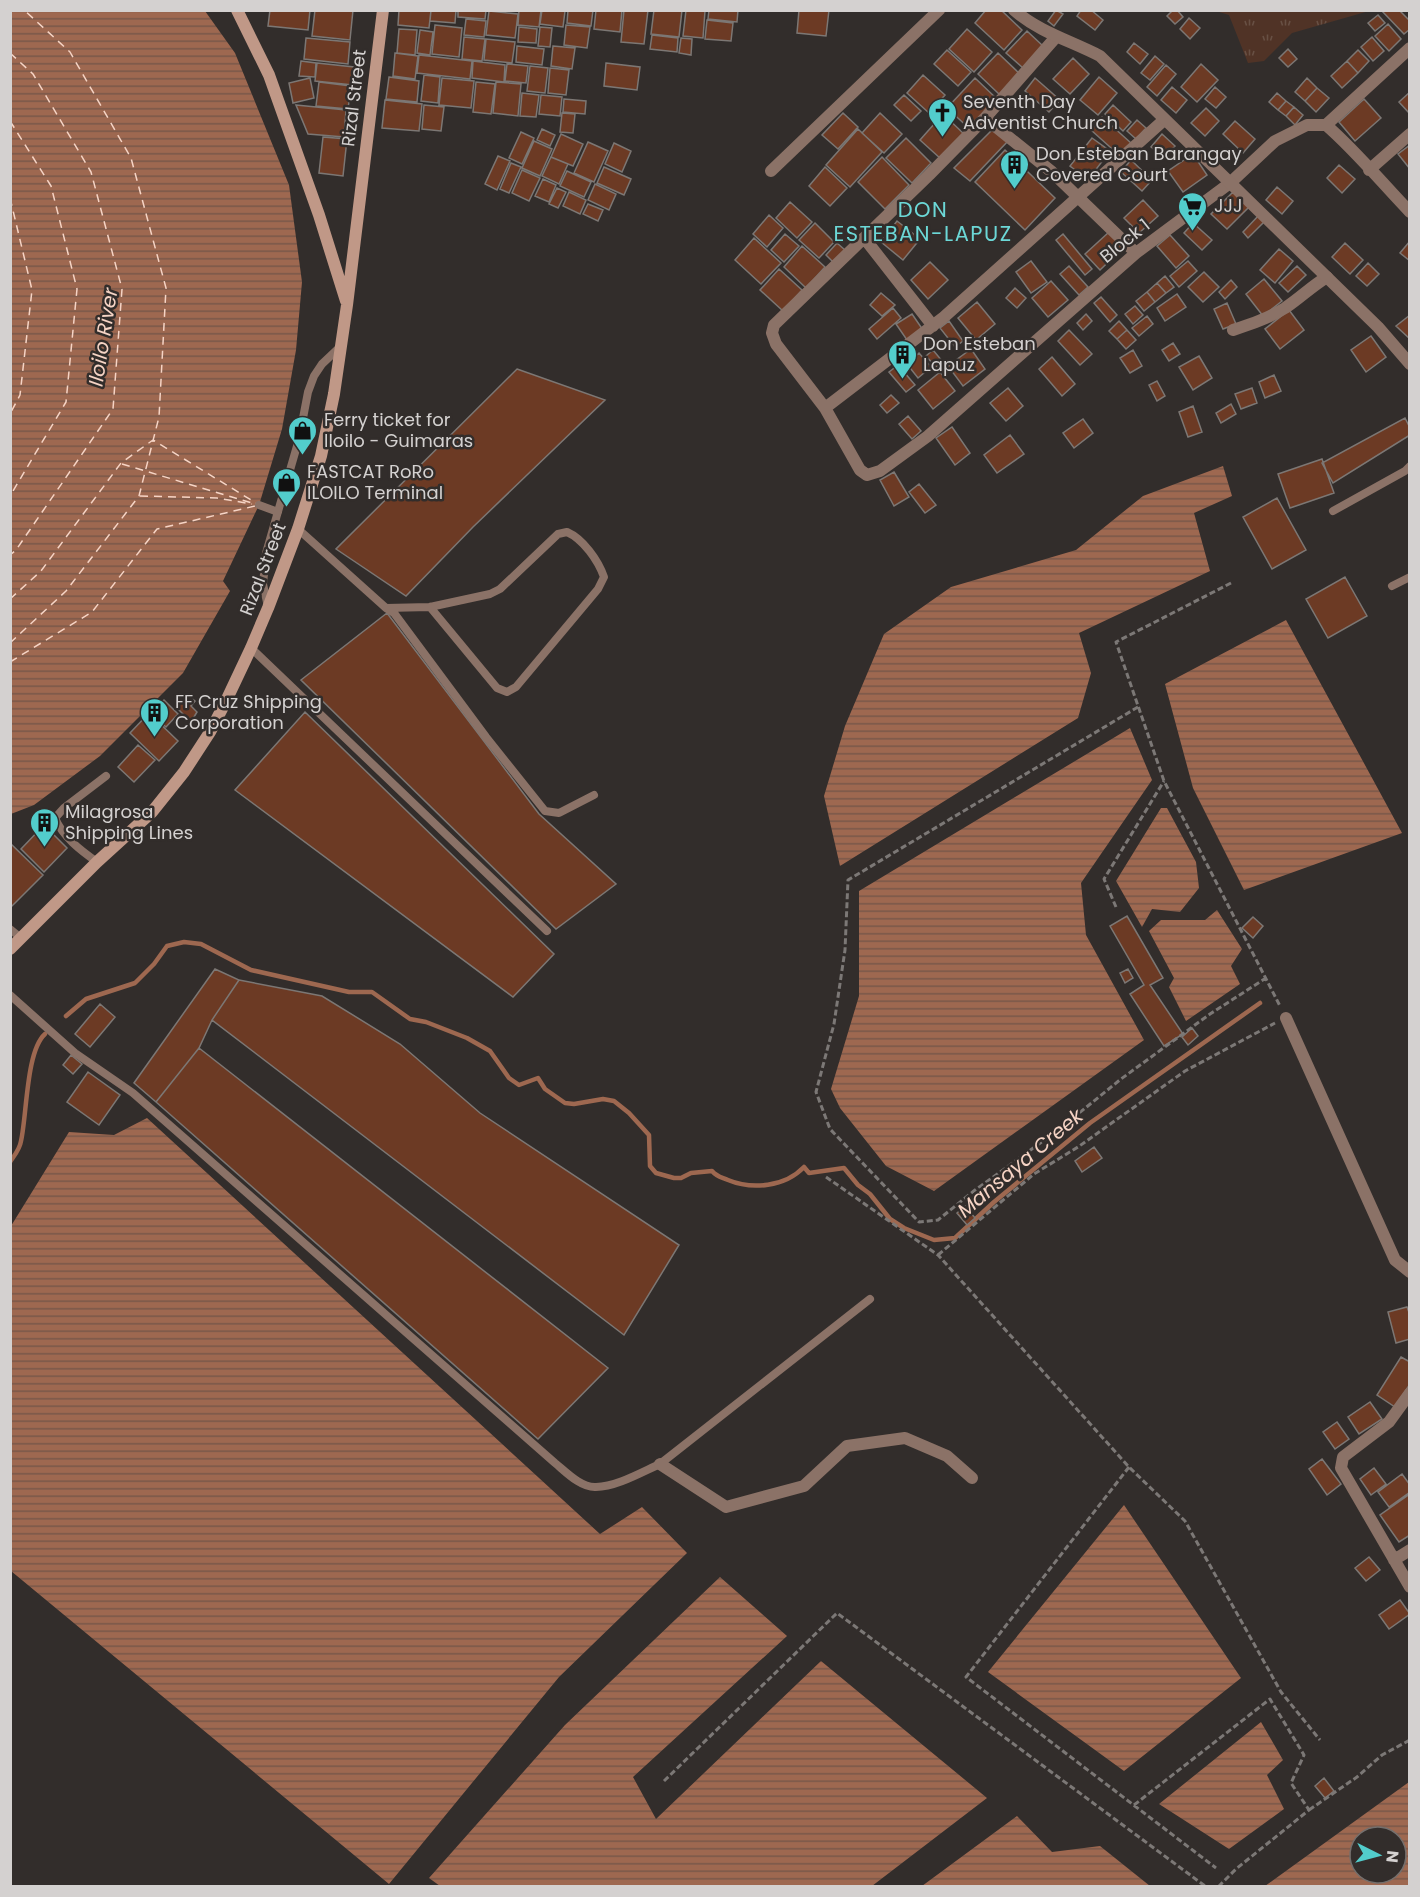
<svg xmlns="http://www.w3.org/2000/svg" width="1420" height="1897" font-family="Poppins,sans-serif">
	<defs>
		<pattern id="grass-tufts" width="24" height="20" patternUnits="userSpaceOnUse" patternTransform="scale(1.5)"><rect width="24" height="20" fill="#503326"/><path d="M3 7l-1-3M5 7V3M7 7l1-3M15 17l-1-3M17 17v-4M19 17l1-3" fill="none" stroke="#685044"/></pattern>
		<pattern id="water-rules" width="6" height="5" patternUnits="userSpaceOnUse" patternTransform="scale(1.5)"><rect width="6" height="5" fill="#9e6850"/><path d="M0 2.5h6" fill="none" stroke="#785849"/></pattern>
	</defs>
	<rect width="100%" height="100%" fill="#322d2b"/>
	<path fill="url(#grass-tufts)" d="M1216,11H1369L1292,33L1264,61L1248,63L1229,15Z"/>
	<path fill="url(#water-rules)" fill-rule="evenodd" d="M11,11H205L235,53L289,185L302,282L296,350L282,429L259,505L223,581L230,591L183,673L100,756L34,805L11,814Z
		M1223,466L1232,496L1194,513L1210,571L1079,633L1091,673L1078,718L840,866L824,796L845,726L884,634L951,587L1076,550L1143,496Z
		M1286,620L1402,833L1244,890L1193,788L1165,684Z
		M1130,728L1152,780L1081,883L1086,935L1144,1040L934,1191L886,1166L840,1108L831,1089L859,996V891Z
		M1161,808H1167L1196,862L1199,888L1180,912L1152,909L1142,927L1116,881Z
		M1217,910L1242,949L1231,966L1240,984L1186,1021L1169,987L1174,978L1149,931L1161,920H1205Z
		M147,1118L600,1534L642,1507L687,1553L559,1677L389,1884L11,1571V1226L69,1132L114,1135Z
		M1124,1505L1241,1678L1124,1771L988,1672Z
		M720,1577L787,1636L633,1777L656,1819L821,1661L987,1798L872,1886H440L429,1878L565,1725Z
		M1261,1722L1283,1760L1267,1775L1284,1809L1229,1849L1159,1804Z
		M1409,1782V1886H1265ZM1360,1837H1396V1873H1360Z
		M1017,1816L1052,1852L1100,1846L1150,1886H922Z"/>
	<g fill="none" stroke-linecap="round" stroke-linejoin="round">
		<path stroke="#9e6850" stroke-width="4.5" d="M66,1016L86,999L135,983L154,964L167,946L184,942L201,944L251,970L349,992H372L410,1019L426,1022L467,1038L490,1051L509,1078L519,1085L538,1078L545,1089L565,1103L574,1104L603,1099L614,1101L629,1113L649,1135L650,1166L656,1173L674,1178H681L691,1173L712,1171C717,1177 721,1177 728,1180C752,1190 785,1187 804,1167L809,1173L844,1168L858,1185L870,1194L890,1219L904,1228L934,1240L955,1238L994,1202L1090,1123L1260,1003
			M10,1162C14,1156 20,1149 21,1141C27,1115 26,1051 45,1034"/>
		<path stroke="#f6d4c5" stroke-width="1.5" stroke-dasharray="8 6" stroke-linecap="butt" d="M10,53L33,74L91,172L122,289L113,409L16,550L10,555
			M10,121L51,186L77,289L66,402L10,496
			M10,198L32,290L20,395L10,414
			M122,464L255,504
			M140,496L217,498L252,504
			M10,599L41,571L121,463L153,440L256,503
			M10,643L66,591L139,496L159,417L166,288L131,158L70,52L24,10
			M10,662L92,612L157,529L255,506"/>
	</g>
	<path fill="#6c3a24" stroke="#7c7774" stroke-width="1.5" d="M270,10H310L308,30L268,26Z
		M315,10H353L350,40L312,36Z
		M399,10H431L429,28L398,25Z
		M431,10H456L455,23L430,21Z
		M458,10H486L485,19L458,17Z
		M519,10H541L539,27L518,25Z
		M542,10L565,11L563,27L540,24Z
		M568,10H593L591,26L567,23Z
		M596,10H622L620,32L594,29Z
		M624,10H648L644,44L621,42Z
		M654,10H682L679,37L651,34Z
		M686,10L705,11L703,38L683,36Z
		M709,10H738L737,22L708,19Z
		M799,10H829L826,36L797,33Z
		M986,10H1001L1022,30L1004,50L975,23Z
		M1056,10L1063,14L1054,26L1048,21Z
		M1081,10H1091L1103,20L1095,30L1077,16Z
		M1173,10H1177L1183,17L1175,24L1167,16Z
		M1381,10H1399L1410,21V29L1404,34Z
		M489,11L518,14L515,38L486,35Z
		M1378,15L1385,23L1375,31L1368,23Z
		M1189,18L1200,28L1190,39L1180,29Z
		M466,19L486,21L484,37L464,35Z
		M707,20L733,23L731,41L705,39Z
		M1388,24L1401,39L1389,51L1375,36Z
		M435,25L462,28L459,57L432,54Z
		M566,25L590,27L587,48L564,45Z
		M519,27L537,29L536,43L518,42Z
		M540,27L552,28L550,47L538,46Z
		M399,29L417,30L415,55L397,53Z
		M967,29L992,52L974,72L949,49Z
		M420,30L433,32L430,55L417,53Z
		M1027,31L1043,46L1023,68L1006,53Z
		M652,35L678,38L677,52L650,49Z
		M464,37L485,39L482,61L462,59Z
		M1372,37L1384,51L1373,61L1361,47Z
		M306,38L350,42L348,64L304,59Z
		M681,38L692,39L691,55L679,53Z
		M486,39L515,42L512,63L484,60Z
		M1134,43L1148,54L1140,64L1127,52Z
		M517,46L544,49L542,65L516,62Z
		M553,46L575,48L572,69L551,66Z
		M1288,49L1297,59L1288,67L1279,58Z
		M947,50L971,72L958,86L934,64Z
		M1358,50L1369,61L1358,73L1347,61Z
		M395,53L418,56L415,79L393,76Z
		M998,53L1020,74L1000,95L978,74Z
		M419,55L472,61L470,79L417,73Z
		M1155,56L1164,64L1150,80L1141,73Z
		M1073,58L1089,74L1070,94L1053,79Z
		M301,61L316,63L315,77L299,76Z
		M473,61L505,65L504,82L472,78Z
		M1347,61L1358,73L1342,88L1331,76Z
		M317,63L354,67L353,85L315,81Z
		M606,63L640,67L637,90L604,86Z
		M507,64L528,66L526,83L505,81Z
		M1201,64L1218,80L1197,102L1181,87Z
		M1166,65L1176,74L1157,96L1147,87Z
		M530,66L548,68L545,93L527,91Z
		M550,68L569,70L566,95L548,93Z
		M424,75L440,77L438,103L421,101Z
		M923,75L945,95L929,113L907,93Z
		M389,77L419,81L417,102L386,99Z
		M1099,77L1117,93L1098,115L1080,100Z
		M310,78L314,98L293,103L289,83Z
		M442,78L474,81L471,108L439,105Z
		M975,78L998,100L971,130L947,108Z
		M1035,78L1060,100L1049,112L1025,91Z
		M1307,78L1317,88L1305,101L1295,92Z
		M319,82L351,86L348,109L316,106Z
		M476,82L495,84L491,114L473,112Z
		M496,82L521,84L518,116L493,113Z
		M1172,87L1187,100L1176,113L1161,100Z
		M1215,87L1226,97L1216,108L1205,99Z
		M1317,88L1329,98L1316,112L1305,101Z
		M1410,92V114L1399,102Z
		M522,93L539,95L536,117L520,116Z
		M1277,93L1286,101L1278,110L1269,102Z
		M541,95L562,97L560,116L539,114Z
		M904,95L921,111L911,121L894,105Z
		M564,99L586,101L585,114L563,112Z
		M1364,99L1381,118L1355,141L1339,122Z
		M385,100L422,104L419,131L382,128Z
		M1286,101L1294,107L1286,116L1278,110Z
		M296,105L346,110L344,137L308,134Z
		M424,105L444,107L441,131L422,129Z
		M1113,105L1131,122L1123,131L1105,114Z
		M1294,107L1303,115L1295,125L1286,116Z
		M1206,108L1219,121L1205,136L1191,123Z
		M562,113L575,114L573,133L560,132Z
		M843,113L858,127L838,149L822,135Z
		M880,113L902,134L884,153L862,133Z
		M943,114L964,134L941,159L920,140Z
		M1102,117L1131,143L1120,156L1091,130Z
		M1137,120L1146,128L1136,139L1127,131Z
		M1235,121L1255,139L1243,153L1223,134Z
		M994,128L1008,141L970,181L954,168Z
		M542,129L555,135L550,146L537,140Z
		M858,129L882,152L850,187L826,165Z
		M521,132L534,138L522,164L509,158Z
		M561,134L583,144L573,166L551,157Z
		M1162,134L1175,146L1165,158L1151,147Z
		M323,137L347,139L343,176L319,173Z
		M906,138L931,163L912,183L886,158Z
		M1092,138L1110,151L1088,180L1070,166Z
		M534,141L552,149L540,176L522,168Z
		M588,142L608,151L594,182L574,173Z
		M614,143L631,151L622,172L605,164Z
		M1410,145V169L1398,154Z
		M1005,150L1055,198L1025,230L975,182Z
		M1193,154L1207,175L1183,192L1168,171Z
		M498,156L510,161L497,190L485,184Z
		M551,157L568,164L559,184L542,176Z
		M882,157L909,185L885,209L858,182Z
		M1131,160L1152,180L1142,191L1121,172Z
		M511,163L521,167L509,193L500,189Z
		M1339,165L1355,179L1342,193L1327,178Z
		M604,167L631,179L624,195L597,183Z
		M825,167L847,188L830,206L809,186Z
		M522,170L540,178L529,201L512,193Z
		M567,171L591,182L584,197L560,186Z
		M543,179L556,185L549,202L535,196Z
		M595,184L616,194L609,210L588,200Z
		M1277,187L1293,201L1282,214L1266,200Z
		M557,188L566,192L558,208L549,204Z
		M569,192L586,200L580,214L563,206Z
		M1233,192L1249,207L1227,229L1211,214Z
		M1143,200L1158,216L1139,233L1124,218Z
		M790,202L812,222L797,238L776,218Z
		M588,204L603,210L598,221L583,214Z
		M769,215L783,228L767,247L753,234Z
		M1259,215L1265,221L1248,238L1243,232Z
		M897,221L920,239L903,260L881,242Z
		M815,223L834,242L819,258L799,240Z
		M1193,223L1212,240L1202,250L1184,233Z
		M1109,232L1123,248L1100,270L1085,254Z
		M785,234L799,246L784,262L771,250Z
		M1063,234L1092,269L1085,275L1056,240Z
		M1170,235L1189,256L1176,268L1157,246Z
		M754,238L781,263L761,284L735,260Z
		M1410,241V261L1400,253Z
		M837,243L845,250L834,263L826,255Z
		M1345,243L1363,260L1350,274L1332,257Z
		M802,246L825,267L806,288L784,267Z
		M1279,249L1293,261L1275,283L1260,270Z
		M1031,261L1047,282L1031,293L1016,272Z
		M1188,261L1197,271L1179,287L1170,276Z
		M930,262L948,280L928,299L911,280Z
		M1368,263L1379,274L1367,286L1356,276Z
		M1069,266L1088,287L1079,295L1060,274Z
		M1297,266L1306,275L1288,292L1279,283Z
		M779,269L802,290L783,311L760,290Z
		M1204,272L1219,287L1203,302L1188,287Z
		M1165,276L1174,287L1166,293L1157,283Z
		M1264,279L1282,301L1263,316L1246,294Z
		M1231,280L1237,287L1225,299L1219,292Z
		M1051,281L1068,300L1048,317L1032,298Z
		M1157,283L1166,293L1155,302L1147,292Z
		M1015,288L1026,298L1017,308L1006,298Z
		M1147,292L1155,302L1144,311L1136,301Z
		M881,293L895,305L882,316L870,305Z
		M1177,294L1186,307L1165,321L1157,308Z
		M1101,297L1117,315L1110,322L1094,303Z
		M977,302L995,324L976,340L958,318Z
		M1227,303L1236,324L1223,329L1214,309Z
		M1135,306L1143,315L1133,324L1125,314Z
		M893,308L901,318L877,339L869,329Z
		M1289,310L1304,330L1280,349L1265,329Z
		M912,314L923,330L907,340L896,324Z
		M1086,314L1092,321L1083,330L1077,323Z
		M1410,315V339L1396,326Z
		M1147,316L1153,324L1139,336L1132,328Z
		M949,321L963,341L955,347L940,328Z
		M1119,321L1127,330L1117,339L1109,331Z
		M1069,330L1092,354L1080,365L1058,341Z
		M1127,330L1136,340L1126,349L1117,339Z
		M1371,336L1386,357L1366,372L1351,350Z
		M1173,343L1180,354L1169,361L1162,350Z
		M971,349L985,369L963,386L948,366Z
		M933,350L943,362L936,367L926,356Z
		M1133,350L1142,366L1130,373L1120,358Z
		M919,353L931,367L918,378L907,364Z
		M1199,356L1212,378L1193,390L1179,367Z
		M1052,357L1075,384L1062,396L1039,369Z
		M898,365L915,385L906,392L889,372Z
		M517,369L605,400L473,527L406,596L336,549Z
		M940,372L955,391L933,409L918,390Z
		M1274,375L1281,391L1265,398L1259,382Z
		M1157,381L1165,396L1157,401L1149,385Z
		M1008,388L1023,406L1006,421L990,403Z
		M1252,388L1257,403L1241,409L1235,394Z
		M891,395L899,403L887,413L880,405Z
		M1231,404L1236,414L1221,423L1216,413Z
		M1193,406L1202,432L1188,437L1179,412Z
		M908,416L921,431L912,439L899,424Z
		M1405,418L1410,428V435L1333,483L1322,463Z
		M1083,419L1093,433L1074,448L1063,433Z
		M952,427L970,453L955,465L936,438Z
		M1010,435L1024,454L997,473L984,455Z
		M1322,459L1334,493L1290,508L1278,474Z
		M894,472L909,497L894,506L880,480Z
		M919,484L936,505L925,513L909,492Z
		M1277,498L1306,550L1272,569L1243,517Z
		M1345,577L1367,616L1328,638L1306,599Z
		M387,613L539,814L616,884L556,929L301,680Z
		M188,695L195,701L191,706L197,712L191,722L176,707Z
		M164,700L178,714L166,727L151,713Z
		M305,712L554,954L513,997L235,790Z
		M149,713L178,741L159,761L130,733Z
		M138,745L155,760L134,782L118,767Z
		M44,825L67,848L44,872L21,849Z
		M10,843L43,875L10,908Z
		M1127,916L1163,978L1150,985L1183,1034L1164,1046L1130,994L1144,985L1110,926Z
		M1253,917L1263,926L1253,938L1242,928Z
		M215,969L239,980L212,1020L199,1048L156,1102L134,1083Z
		M1128,969L1133,978L1125,983L1120,973Z
		M239,980L322,996L400,1044L480,1113L679,1245L624,1335L212,1020Z
		M100,1004L115,1017L90,1047L75,1034Z
		M1192,1028L1198,1036L1188,1045L1182,1037Z
		M199,1048L608,1368L538,1439L156,1102Z
		M71,1055L82,1064L73,1074L63,1065Z
		M88,1072L120,1095L99,1125L67,1102Z
		M1094,1147L1102,1158L1082,1172L1075,1161Z
		M965,1206L975,1218L967,1225L957,1213Z
		M1407,1307L1410,1315V1339L1396,1343L1388,1312Z
		M1401,1357L1410,1362V1384L1395,1407L1377,1395Z
		M1370,1402L1382,1419L1359,1434L1348,1417Z
		M1337,1422L1349,1439L1335,1449L1323,1432Z
		M1322,1459L1341,1484L1327,1495L1309,1469Z
		M1374,1468L1386,1484L1371,1495L1360,1479Z
		M1402,1474L1410,1485V1492L1389,1507L1378,1492Z
		M1410,1494V1535L1399,1542L1380,1515Z
		M1369,1557L1380,1570L1366,1581L1355,1568Z
		M1400,1600L1410,1614L1389,1629L1379,1615Z
		M1324,1778L1334,1791L1325,1798L1315,1786Z"/>
	<g fill="none" stroke-linecap="round" stroke-linejoin="round">
		<path stroke="#7c7876" stroke-width="3" stroke-dasharray="6 3" stroke-linecap="butt" d="M1231,583L1116,642L1164,781L1280,1006
			M1138,707L848,880L845,950L834,1024L816,1092L830,1129L919,1222L938,1220L975,1190L1057,1131L1121,1079L1210,1014L1266,978
			M1116,907L1104,879L1164,781
			M826,1177L938,1255L1129,1467L1185,1521L1281,1692L1320,1740
			M938,1255L1034,1174L1078,1147L1185,1071L1275,1023
			M1129,1467L966,1677L1216,1868
			M664,1781L837,1613L1205,1886
			M1134,1805L1270,1699L1304,1755L1291,1783L1309,1810L1236,1869L1219,1886
			M1309,1810L1357,1777L1382,1755L1410,1740"/>
		<path stroke="#8b7267" stroke-width="8" d="M259,505L278,512
			M1333,511L1405,471L1410,466
			M298,529L386,608L430,607L490,594L500,589L558,534L567,532C583,539 598,560 604,577L598,589L516,687L507,692L497,688L430,607
			M1392,586L1410,577
			M268,607L263,584L266,553L299,439L308,392L314,376L322,364L340,347
			M386,608L394,613L486,737L545,811L559,813L594,795
			M251,648L547,931
			M97,862C80,850 63,837 55,818L64,808L106,776
			M10,929L21,938
			M10,995L75,1053L133,1093L555,1463C566,1472 581,1488 596,1487C616,1487 642,1472 660,1464L870,1299"/>
		<path stroke="#8b7267" stroke-width="12" d="M1056,37L985,118L929,175L774,325L772,333L776,344L825,408L860,470L867,475L880,471L928,436L1136,253L1230,183L1275,141L1307,125H1326L1410,48
			M985,118L1052,172L1136,253
			M1326,125C1356,151 1382,183 1410,212
			M1369,170L1410,134
			M771,171L939,10
			M865,239L933,326
			M1233,330C1251,324 1269,318 1285,308C1300,298 1312,286 1327,277
			M825,408L944,317L1164,120
			M1286,1018L1395,1260L1410,1272
			M1410,1393L1389,1422L1343,1457L1341,1468L1410,1587
			M660,1464L726,1507L804,1486L847,1446L905,1438L947,1456L972,1478
			M1394,1560L1410,1550"/>
		<path stroke="#8b7267" stroke-width="12" d="M1014,10C1039,32 1071,41 1100,56L1378,327L1410,364"/>
		<path stroke="#c09887" stroke-width="12" d="M237,10L269,75L319,215L346,301
			M10,949L97,862L152,812L184,772L210,732L226,701L251,648L268,608L298,529L321,456L334,394L347,305L383,10"/>
	</g>
	<defs>
		<symbol id="church-pin" viewBox="-11 -11 22 30"><path d="M0 17L-7.5 6A9.5 9.5 0 1 1 7.5 6Z" fill="#52cdcc" stroke="#322d2b"/><path d="M-1.2-6h2.4v3.5h3.3v2.4h-3.3V6h-2.4V-.1h-3.3v-2.4h3.3Z" fill="#111"/></symbol>
		<symbol id="building-pin" viewBox="-11 -11 22 30"><path d="M0 17L-7.5 6A9.5 9.5 0 1 1 7.5 6Z" fill="#52cdcc" stroke="#322d2b"/><path d="M-4-6H4V6H1V3H-1V6H-4ZM-2.5-4.3h1.7v1.8h-1.7ZM.8-4.3h1.7v1.8H.8ZM-2.5-1h1.7V.8h-1.7ZM.8-1h1.7V.8H.8Z" fill="#111"/></symbol>
		<symbol id="supermarket-pin" viewBox="-11 -11 22 30"><path d="M0 17L-7.5 6A9.5 9.5 0 1 1 7.5 6Z" fill="#52cdcc" stroke="#322d2b"/><path d="M-6-5.5h2.5l.6 2H6L4.5 2H-2.5L-4.4-4H-6ZM-1.5 3.2a1.3 1.3 0 1 0 .1 0ZM3 3.2a1.3 1.3 0 1 0 .1 0Z" fill="#111"/></symbol>
		<symbol id="shop-pin" viewBox="-11 -11 22 30"><path d="M0 17L-7.5 6A9.5 9.5 0 1 1 7.5 6Z" fill="#52cdcc" stroke="#322d2b"/><path d="M-5-2.5h2.3a2.7 3.5 0 0 1 5.4 0H5L5.5 6h-11ZM-1.5-2.5h3a1.5 2.3 0 0 0-3 0Z" fill="#111"/></symbol>
	</defs>
	<g fill-rule="evenodd">
		<use href="#church-pin" x="926" y="96" width="33" height="45"/>
		<use href="#building-pin" x="998" y="148" width="33" height="45"/>
		<use href="#supermarket-pin" x="1176" y="190" width="33" height="45"/>
		<use href="#building-pin" x="886" y="338" width="33" height="45"/>
		<use href="#shop-pin" x="286" y="414" width="33" height="45"/>
		<use href="#shop-pin" x="270" y="466" width="33" height="45"/>
		<use href="#building-pin" x="138" y="696" width="33" height="45"/>
		<use href="#building-pin" x="28" y="806" width="33" height="45"/>
	</g>
	<g text-anchor="middle" stroke-width="5" stroke-linejoin="round" paint-order="stroke">
		<g font-size="18" fill="#d4d1d0" stroke="#322d2b">
			<text transform="translate(354 98) rotate(-83)" y="6">Rizal Street</text>
			<text transform="translate(1125 241) rotate(-39)" y="6">Block 1</text>
			<text transform="translate(263 569) rotate(-69)" y="6">Rizal Street</text>
		</g>
		<g font-size="18" fill="#d4d1d0" stroke="#322d2b" text-anchor="start">
			<text x="963" y="108">Seventh Day<tspan x="963" dy="21">Adventist Church</tspan></text>
			<text x="1036" y="160">Don Esteban Barangay<tspan x="1036" dy="21">Covered Court</tspan></text>
			<text x="1214" y="212">JJJ</text>
			<text x="923" y="350">Don Esteban<tspan x="923" dy="21">Lapuz</tspan></text>
			<text x="324" y="426">Ferry ticket for<tspan x="324" dy="21">Iloilo - Guimaras</tspan></text>
			<text x="307" y="478">FASTCAT RoRo<tspan x="307" dy="21">ILOILO Terminal</tspan></text>
			<text x="175" y="708">FF Cruz Shipping<tspan x="175" dy="21">Corporation</tspan></text>
			<text x="65" y="818">Milagrosa<tspan x="65" dy="21">Shipping Lines</tspan></text>
		</g>
		<g font-size="20" font-style="italic" fill="#f6d4c5" stroke="#322d2b">
			<text transform="translate(103 337) rotate(-81)" y="7">Iloilo River</text>
			<text transform="translate(1020 1163) rotate(-40)" y="7">Mansaya Creek</text>
		</g>
		<g font-size="21" letter-spacing="1.5" fill="#6cd8d7" stroke="#322d2b">
			<text x="923" y="217">DON<tspan x="923" dy="24">ESTEBAN-LAPUZ</tspan></text>
		</g>
	</g>
	<rect width="1420" height="1897" fill="none" stroke="#d4d1d0" stroke-width="24"/>
	<g transform="translate(1378 1855) rotate(96)"><circle r="28" fill="#322d2b" stroke="#736f6d" stroke-width="1.5"/>
	<path d="M0-4.5L10 22L0 15L-10 22Z" fill="#52cdcc"/>
	<text y="-9" font-size="16" font-weight="bold" text-anchor="middle" fill="#d4d1d0">N</text>
	</g>
</svg>
